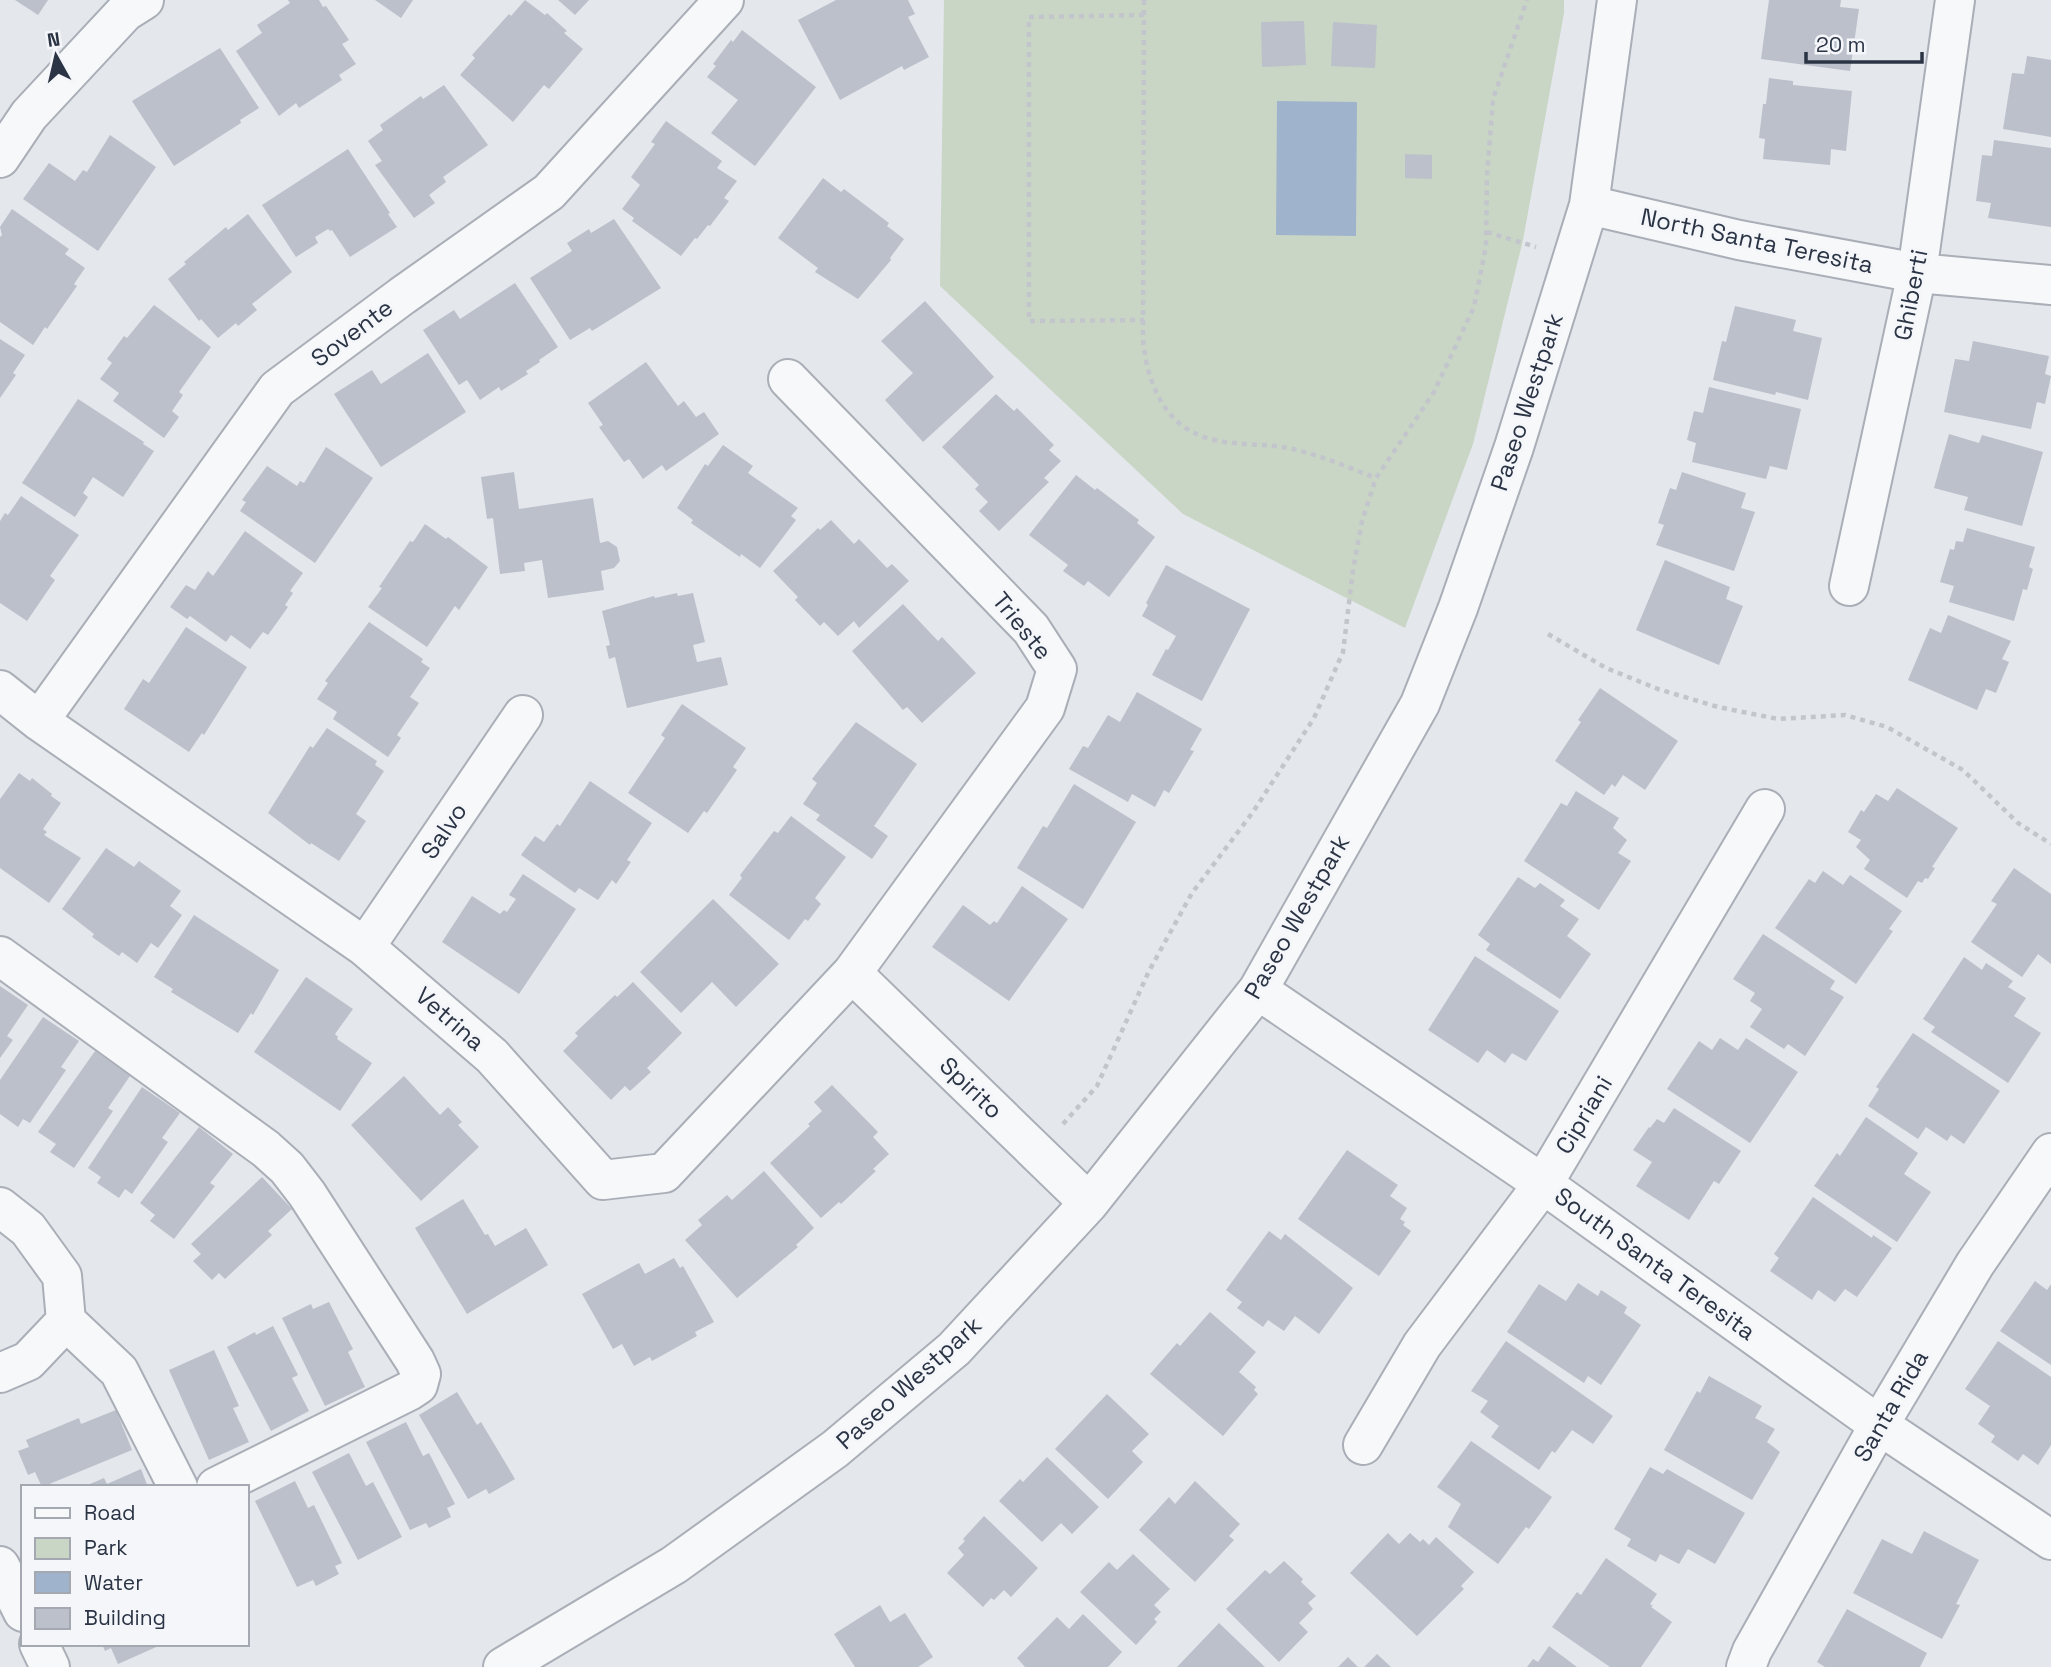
<svg xmlns="http://www.w3.org/2000/svg" width="2051" height="1667" font-family="'Space Grotesk',sans-serif">
	<rect width="100%" height="100%" fill="#e4e7ec"/>
	<path fill="#c9d6c5" d="M944,0H1564V13L1523,240L1473,444L1405,628L1183,514L940,286Z"/>
	<path fill="#9fb4cc" d="M1277,101L1357,102L1356,236L1276,235Z"/>
	<path fill="#bbc0ca" d="M15,0H48L38,15Z
		M288,0H319L323,7L326,6L349,40L342,44L356,64L339,75L342,80L299,108L296,103L279,116L236,51L262,33L257,25L290,3Z
		M375,0H413L401,18Z
		M525,0L545,15L547,13L567,31L564,33L583,49L549,89L544,85L513,122L460,75L475,58L472,55L509,14L511,16Z
		M558,0H589L575,15Z
		M836,0H908L915,14L908,17L929,57L904,70L902,66L840,100L798,20Z
		M1769,0H1841L1840,7L1859,9L1850,71L1761,59Z
		M1304,21L1306,65L1262,67L1261,22Z
		M1333,22L1377,25L1375,68L1331,66Z
		M742,30L816,87L755,166L711,133L738,100L707,77L716,66L713,64L731,40L733,42Z
		M220,48L259,108L240,120L241,123L174,166L132,101Z
		M2027,56L2051,60V137L2003,129L2012,73L2024,74Z
		M1769,78L1793,81V85L1852,91L1846,151L1831,149L1830,165L1763,159L1765,139L1759,138L1763,104H1766Z
		M444,85L488,145L443,177L446,182L429,195L435,203L414,218L375,165L382,161L368,141L383,130L380,125L421,96L423,99Z
		M666,121L722,161L717,168L737,181L724,198L729,201L710,226L708,225L697,239L695,238L681,256L632,221L634,218L622,209L640,185L631,177L655,144L651,142Z
		M110,135L156,167L98,251L23,199L49,163L75,181L83,170L87,172Z
		M1994,140L2051,148V227L1988,218L1991,203L1976,201L1982,155L1992,156Z
		M348,149L390,213L388,214L397,227L350,257L332,230L330,231L328,229L315,237L318,243L296,257L262,205Z
		M1405,154L1432,155V179L1405,178Z
		M823,178L841,192L844,189L889,223L887,226L904,239L890,258L891,260L858,299L815,272L818,268L778,238Z
		M12,209L69,249L65,254L85,268L74,284L77,286L47,329L45,327L33,345L0,322V237L2,235L0,227Z
		M248,214L292,272L252,304L257,310L238,326L236,323L218,338L201,319L199,321L168,279L186,264L184,262L226,227L228,230Z
		M614,219L661,288L592,331L590,328L570,340L530,278L572,251L567,243L589,229L591,233Z
		M515,283L558,347L539,360L540,362L526,371L528,374L501,391L499,387L480,400L467,380L459,385L423,330L454,310L460,319Z
		M925,301L994,377L923,442L885,400L913,373L881,341Z
		M154,305L211,347L179,392L183,395L172,411L179,417L164,438L113,401L119,393L100,379L112,363L107,359L124,336L127,338Z
		M1735,306L1796,320L1793,331L1822,338L1808,400L1776,392L1775,395L1713,380L1722,341L1726,342Z
		M0,339L25,355L13,373L16,375L0,398Z
		M1973,341L2049,356L2045,374L2051,376L2045,404L2037,402L2031,429L1944,412L1955,359L1969,361Z
		M428,353L466,412L381,467L334,394L372,370L381,384Z
		M646,362L678,406L684,401L696,417L704,412L719,434L666,471L662,465L643,479L629,459L624,462L599,427L603,425L588,403Z
		M1709,387L1801,409L1787,470L1770,466L1766,479L1692,462L1696,443L1687,440L1694,411L1703,413Z
		M996,394L1014,411L1017,408L1054,445L1049,450L1061,461L1044,478L1049,482L999,531L979,511L988,502L975,489L979,485L942,447Z
		M78,399L144,442L143,444L154,451L123,497L93,477L83,493L88,497L75,517L22,483Z
		M1949,434L1979,443L1982,435L2043,452L2022,526L1964,510L1968,497L1934,488Z
		M723,445L753,466L748,473L798,508L791,516L796,520L760,568L741,554L740,557L691,523L693,520L677,508L705,464L708,466Z
		M326,447L373,478L315,563L240,511L246,502L242,500L267,466L297,486L300,481L304,483Z
		M514,472L519,509L593,498L600,543L608,541L617,547L620,561L614,568L601,571L604,590L548,598L542,560L524,563L525,571L500,574L493,518L487,519L481,477Z
		M1682,472L1746,493L1741,508L1755,512L1734,571L1656,545L1664,525L1658,523L1670,488L1676,490Z
		M1076,475L1095,490L1097,488L1139,520L1137,523L1155,537L1109,597L1088,581L1084,586L1063,571L1068,565L1029,535Z
		M21,496L79,535L50,576L55,580L27,621L0,603V521L5,513L8,515Z
		M831,520L854,544L859,539L887,568L892,564L909,581L859,628L854,621L838,636L824,622L820,626L795,600L798,597L773,571L818,528L820,530Z
		M425,524L446,539L448,537L488,567L459,610L455,606L427,647L368,607L382,588L379,587L410,541L413,542Z
		M1967,528L2035,547L2029,567L2033,569L2027,590L2023,589L2014,621L1949,602L1954,586L1940,582L1950,549L1954,550L1956,541L1963,542Z
		M245,531L303,573L290,591L293,593L285,605L288,607L268,635L263,632L250,649L231,635L226,642L190,616L187,619L170,607L186,585L195,590L208,571L213,576Z
		M1665,560L1730,587L1726,599L1743,606L1719,665L1636,630Z
		M1166,565L1250,609L1202,701L1152,675L1166,649L1168,650L1176,636L1142,616L1148,605L1146,603Z
		M677,593L678,596L693,593L705,642L693,645L697,662L721,657L728,685L627,708L615,657L609,659L606,646L610,645L602,611L654,596L655,598Z
		M903,604L938,641L942,637L976,673L922,723L907,707L903,710L852,651Z
		M1948,615L2011,641L2002,659L2009,662L1996,693L1986,689L1977,710L1908,680L1930,628L1941,633Z
		M369,622L423,659L421,662L430,668L410,697L419,703L397,735L401,738L388,757L333,719L337,712L317,699L328,683L325,681Z
		M186,627L247,667L204,735L202,733L189,752L124,709L143,679L149,683Z
		M1600,688L1678,741L1645,790L1623,775L1615,787L1612,784L1604,795L1555,761L1581,722L1578,720Z
		M1137,692L1202,729L1190,750L1194,751L1169,793L1164,790L1155,807L1132,794L1128,802L1069,769L1083,746L1088,748L1108,715L1120,722Z
		M682,704L746,748L733,767L737,770L707,813L704,811L688,833L628,793L665,738L661,735Z
		M856,722L917,764L874,826L888,836L872,859L816,820L820,815L803,804L817,783L812,779Z
		M327,728L377,761L375,765L384,771L356,814L366,821L339,861L311,843L310,845L268,813L310,746L313,748Z
		M19,773L30,781L32,778L52,794L51,796L61,803L43,829L47,832L44,835L81,858L49,903L0,868V799Z
		M590,781L652,823L627,860L631,862L616,884L612,880L598,900L579,888L575,893L521,855L535,836L544,842L557,824L560,826Z
		M1074,784L1136,822L1083,909L1017,868L1043,826L1047,828Z
		M1897,788L1958,828L1932,867L1935,868L1928,879L1925,878L1922,883L1918,881L1907,898L1864,869L1870,860L1856,847L1861,840L1848,832L1861,810L1864,812L1876,794L1888,801Z
		M1576,791L1619,818L1613,828L1627,840L1618,853L1631,861L1599,910L1524,861L1561,803L1567,806Z
		M791,816L846,857L815,898L821,904L808,921L805,919L789,940L729,895L742,878L740,875L774,831L778,833Z
		M106,848L134,867L139,861L181,891L170,906L182,915L158,948L151,943L137,963L122,952L119,956L92,937L94,934L62,909Z
		M2014,868L2051,894V964L2038,954L2022,977L1971,942L1997,904L1991,901Z
		M1823,871L1843,885L1850,875L1902,911L1889,929L1893,931L1856,984L1775,928L1809,879L1815,883Z
		M523,874L576,909L519,994L442,942L472,896L500,914L504,910L507,912L516,899L509,895Z
		M1518,877L1535,888L1540,883L1565,900L1560,906L1579,919L1567,936L1591,954L1560,999L1486,950L1490,944L1478,935Z
		M1022,886L1068,919L1009,1001L932,947L963,905L990,925L994,921L997,923Z
		M713,899L779,964L736,1007L712,982L681,1013L640,972Z
		M194,915L279,970L253,1015L251,1013L238,1033L171,992L173,989L154,977Z
		M1763,934L1835,981L1830,989L1844,997L1805,1056L1788,1044L1784,1049L1750,1027L1762,1009L1750,1001L1755,993L1733,979Z
		M1475,956L1559,1011L1526,1061L1512,1053L1505,1063L1487,1050L1478,1063L1428,1030Z
		M1964,957L1982,970L1986,963L2013,981L2008,987L2026,998L2014,1016L2041,1033L2008,1083L1931,1032L1935,1027L1923,1019Z
		M306,977L353,1009L335,1034L338,1037L337,1039L372,1063L340,1111L254,1052Z
		M633,982L682,1033L647,1068L651,1072L630,1091L625,1086L611,1100L563,1051L578,1036L575,1033L615,995L617,997Z
		M0,986L28,1005L7,1036L13,1040L0,1058Z
		M43,1017L79,1041L61,1067L66,1070L30,1123L23,1119L18,1127L0,1114V1080Z
		M1913,1033L2000,1091L1964,1144L1951,1135L1947,1141L1926,1127L1918,1139L1868,1106L1879,1089L1876,1087Z
		M1720,1038L1738,1050L1746,1038L1798,1072L1750,1143L1667,1089L1699,1041L1712,1050Z
		M95,1051L130,1076L108,1108L113,1111L74,1168L50,1152L56,1144L38,1132Z
		M404,1076L440,1115L448,1107L462,1122L458,1125L479,1147L421,1201L351,1125Z
		M832,1085L878,1132L873,1137L889,1154L873,1169L876,1171L841,1204L839,1202L821,1218L770,1163L810,1126L808,1124L822,1111L814,1102Z
		M142,1087L180,1113L162,1138L168,1142L132,1194L125,1189L119,1198L97,1183L101,1177L88,1168Z
		M1674,1108L1741,1151L1719,1184L1714,1181L1689,1220L1636,1186L1652,1162L1633,1150L1649,1127L1650,1128L1657,1119L1664,1123Z
		M1866,1117L1918,1153L1904,1174L1931,1192L1897,1242L1814,1186L1837,1153L1840,1156Z
		M199,1127L233,1154L210,1183L215,1186L174,1239L150,1221L155,1215L140,1203Z
		M1347,1150L1398,1185L1390,1196L1407,1208L1400,1219L1405,1222L1403,1225L1411,1231L1379,1276L1298,1219Z
		M764,1171L814,1228L796,1245L798,1247L737,1298L685,1240L702,1225L698,1220L727,1195L732,1200Z
		M262,1177L292,1209L268,1231L272,1235L225,1279L219,1273L212,1280L193,1261L201,1254L191,1244Z
		M1813,1197L1872,1238L1873,1235L1892,1248L1857,1297L1845,1289L1835,1302L1818,1290L1812,1300L1770,1271L1779,1258L1774,1254Z
		M463,1199L485,1235L488,1234L495,1246L526,1228L548,1265L467,1314L415,1228Z
		M1269,1231L1281,1240L1285,1234L1353,1288L1319,1334L1295,1316L1284,1331L1268,1320L1263,1327L1237,1308L1242,1302L1226,1290Z
		M674,1258L680,1268L683,1266L714,1322L695,1332L697,1336L652,1361L650,1357L634,1366L622,1344L613,1349L582,1294L639,1263L645,1274Z
		M2035,1281L2047,1290L2051,1284V1365L2000,1331Z
		M1578,1283L1598,1296L1601,1290L1627,1307L1624,1313L1641,1325L1601,1385L1588,1376L1584,1383L1507,1332L1539,1284L1566,1301Z
		M329,1302L353,1349L348,1352L365,1387L325,1406L282,1318L311,1304L313,1309Z
		M1210,1312L1256,1352L1239,1372L1256,1387L1254,1390L1258,1394L1223,1436L1150,1374L1177,1343L1180,1346Z
		M273,1326L298,1375L292,1378L309,1411L271,1431L227,1347L255,1332L256,1335Z
		M1506,1341L1613,1416L1593,1444L1572,1430L1555,1453L1552,1451L1539,1470L1491,1437L1499,1426L1480,1412L1488,1401L1471,1391Z
		M1998,1341L2051,1377V1445L2038,1465L2023,1454L2018,1461L1991,1442L1995,1436L1978,1424L1990,1406L1965,1389Z
		M214,1350L239,1406L233,1408L249,1442L209,1460L169,1370Z
		M1709,1376L1762,1406L1755,1418L1775,1429L1767,1442L1780,1452L1752,1500L1664,1450L1697,1391L1700,1393Z
		M457,1392L477,1425L481,1422L515,1479L489,1494L486,1489L468,1499L419,1415Z
		M1107,1394L1149,1434L1132,1451L1143,1462L1108,1499L1055,1449Z
		M116,1410L132,1450L42,1487L35,1472L28,1475L18,1451L29,1447L26,1440L79,1418L81,1424Z
		M406,1422L423,1456L429,1453L455,1504L447,1508L451,1517L429,1528L426,1523L410,1530L366,1442Z
		M1471,1441L1552,1497L1529,1529L1526,1527L1498,1564L1448,1527L1461,1504L1437,1487Z
		M349,1453L366,1486L373,1482L402,1537L358,1560L312,1472Z
		M1047,1457L1099,1507L1072,1534L1061,1523L1042,1542L999,1501L1020,1479L1023,1482Z
		M1650,1467L1663,1474L1667,1469L1745,1513L1715,1564L1688,1549L1679,1564L1660,1554L1656,1562L1627,1546L1631,1539L1614,1529Z
		M141,1469L148,1487H83L104,1478L107,1484Z
		M295,1481L308,1508L314,1505L342,1563L335,1566L339,1574L316,1586L313,1580L297,1587L255,1501Z
		M1195,1481L1240,1524L1229,1536L1234,1540L1195,1582L1139,1530L1169,1497L1175,1504Z
		M984,1516L1038,1568L1011,1597L1004,1590L994,1600L991,1598L983,1607L947,1573L964,1555L958,1548L965,1541L963,1539Z
		M1924,1531L1979,1560L1956,1604L1960,1605L1942,1639L1853,1593L1882,1539L1912,1554Z
		M1388,1533L1399,1544L1410,1533L1420,1542L1423,1539L1429,1545L1436,1537L1474,1572L1461,1586L1464,1589L1417,1636L1350,1573Z
		M1133,1554L1170,1589L1154,1605L1161,1612L1154,1619L1157,1622L1136,1645L1080,1592L1109,1562L1117,1570Z
		M1606,1558L1657,1594L1650,1604L1653,1606L1651,1607L1672,1622L1641,1667H1610L1552,1627L1577,1592L1581,1595Z
		M1284,1561L1303,1579L1301,1582L1316,1596L1308,1603L1313,1609L1299,1623L1308,1632L1279,1662L1226,1609L1265,1570L1270,1574Z
		M880,1605L890,1622L905,1613L933,1657L918,1667H855L834,1634Z
		M1847,1609L1927,1653L1920,1667H1825L1817,1662Z
		M1083,1614L1122,1652L1108,1667H1025L1017,1658L1057,1617L1069,1629Z
		M1219,1623L1265,1667H1177Z
		M102,1644H163L118,1664L111,1648L105,1651Z
		M1549,1646L1577,1667H1527L1533,1659L1538,1662Z
		M1377,1654L1391,1667H1364Z
		M1348,1657L1358,1667H1338Z"/>
	<g fill="none" stroke-linecap="round" stroke-linejoin="round">
		<defs>
			<path id="minor" d="M0,158L29,115L125,12L144,0
				M1589,205L1739,240L1917,273L2051,285
				M1849,586L1917,273L1955,0
				M0,690L39,721L365,947L492,1056L603,1180L664,1173L852,973L1045,708L1057,669L1031,629L788,379
				M39,721L277,389L402,296L549,192L724,0
				M365,947L523,715
				M0,956L266,1149L287,1168L307,1194L415,1361L421,1374L418,1385L409,1391L216,1487
				M852,973L1089,1203
				M1258,990L1543,1184L1879,1425L2051,1540
				M0,1207L28,1229L62,1276L66,1321L28,1361L0,1373
				M66,1321L119,1371L178,1487
				M1363,1445L1422,1345L1543,1184L1765,809
				M0,1566L23,1612
				M39,1644L50,1667
				M503,1667L674,1565L835,1449L954,1349L1089,1203L1258,990L1420,704L1458,608L1514,447L1589,205L1617,0
				M1746,1667L1752,1651L1879,1425L1975,1264L2051,1153"/>
		</defs>
		<use href="#minor" stroke="#a9aeb7" stroke-width="42"/>
		<path stroke="#c2c5cb" stroke-width="4.5" stroke-dasharray="5 5" stroke-linecap="butt" d="M1144,0L1143,340C1147,381 1163,425 1207,438C1233,446 1262,443 1288,448C1318,454 1347,467 1376,478
			M1144,15L1029,17V321L1144,320
			M1487,232L1536,247
			M1548,634L1606,668L1658,689L1718,707L1778,719L1845,715L1887,727L1963,770L2018,823L2051,844
			M1063,1124L1097,1086L1149,971L1192,893L1253,812L1314,718L1343,652L1353,570L1362,521L1376,478L1434,392L1474,307L1486,246L1487,175L1493,99L1527,0"/>
		<use href="#minor" stroke="#f7f8fa" stroke-width="38"/>
	</g>
	<g text-anchor="middle" stroke-width="6" stroke-linejoin="round" paint-order="stroke">
		<g font-size="24" fill="#2b3445" stroke="#f4f6f9">
			<text transform="translate(1757 241) rotate(12)" y="8">North Santa Teresita</text>
			<text transform="translate(1911 295) rotate(-79)" y="8">Ghiberti</text>
			<text transform="translate(352 333) rotate(-37)" y="8">Sovente</text>
			<text transform="translate(1527 402) rotate(-72)" y="8">Paseo Westpark</text>
			<text transform="translate(1022 626) rotate(51)" y="8">Trieste</text>
			<text transform="translate(444 831) rotate(-56)" y="8">Salvo</text>
			<text transform="translate(1297 917) rotate(-60)" y="8">Paseo Westpark</text>
			<text transform="translate(450 1019) rotate(41)" y="8">Vetrina</text>
			<text transform="translate(971 1088) rotate(44)" y="8">Spirito</text>
			<text transform="translate(1584 1115) rotate(-59)" y="8">Cipriani</text>
			<text transform="translate(1655 1264) rotate(36)" y="8">South Santa Teresita</text>
			<text transform="translate(909 1383) rotate(-42)" y="8">Paseo Westpark</text>
			<text transform="translate(1891 1406) rotate(-60)" y="8">Santa Rida</text>
		</g>
	</g>
	<rect x="21" y="1485" width="228" height="161" fill="#f4f6f9" stroke="#a4a8b1" stroke-width="2"/>
	<rect x="35" y="1508" width="35" height="10" fill="#f7f8fa" stroke="#a4a8b1" stroke-width="2"/>
	<text x="84" y="1520" font-size="21" fill="#2b3445">Road</text>
	<rect x="35" y="1538" width="35" height="21" fill="#c9d6c5" stroke="#a4a8b1" stroke-width="2"/>
	<text x="84" y="1555" font-size="21" fill="#2b3445">Park</text>
	<rect x="35" y="1572" width="35" height="21" fill="#9fb4cc" stroke="#a4a8b1" stroke-width="2"/>
	<text x="84" y="1590" font-size="21" fill="#2b3445">Water</text>
	<rect x="35" y="1608" width="35" height="21" fill="#bbc0ca" stroke="#a4a8b1" stroke-width="2"/>
	<text x="84" y="1625" font-size="21" fill="#2b3445">Building</text>
	<g transform="translate(56 56) rotate(352)" stroke="#f4f6f9" stroke-width="5" paint-order="stroke">
	<path d="M0-5L12 26L0 18L-12 26Z" fill="#2b3445"/>
	<text y="-10" font-size="19" font-weight="bold" text-anchor="middle" fill="#2b3445">N</text>
	</g>
	<path d="M1806 52v10h116v-10" fill="none" stroke="#2b3445" stroke-width="3.5"/>
	<text x="1816" y="52" font-size="21" fill="#2b3445" stroke="#f4f6f9" stroke-width="5" paint-order="stroke">20 m</text>
</svg>
